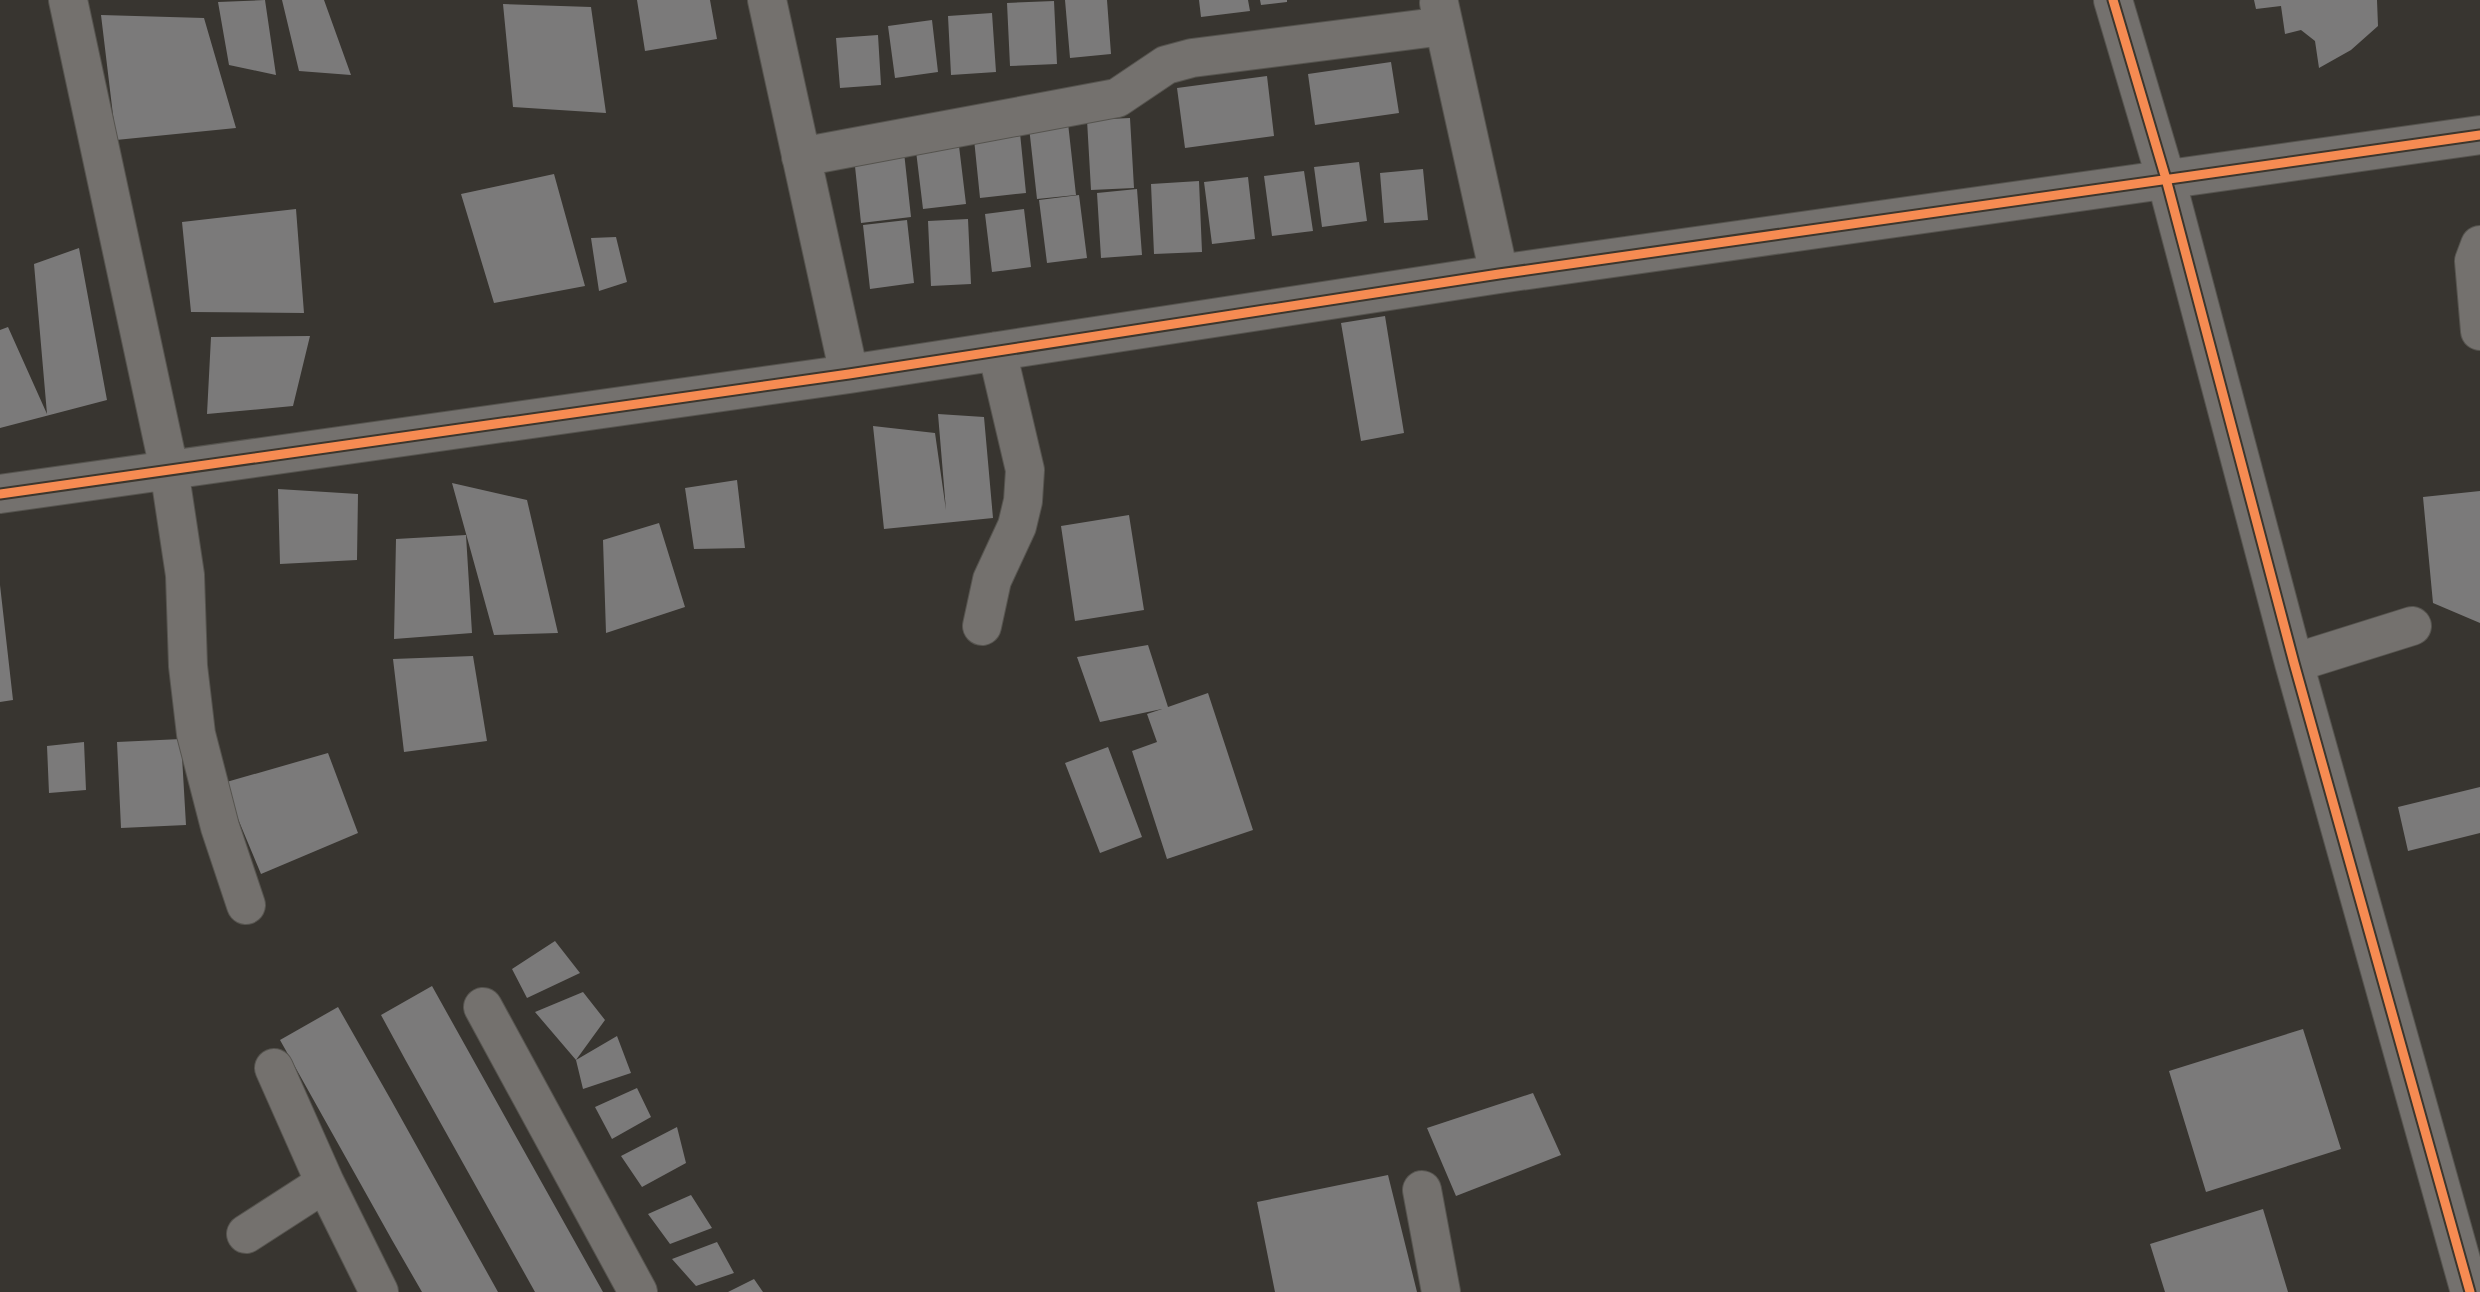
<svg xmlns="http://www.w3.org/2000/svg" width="2480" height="1292" font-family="'Roboto Condensed',sans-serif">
	<rect width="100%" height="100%" fill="#383530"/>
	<path fill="#7b7a7a" d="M265,0L276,75L229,65L218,2Z
		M282,0H324L351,75L299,71Z
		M637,0H710L717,39L645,51Z
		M1065,0H1107L1111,54L1070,58Z
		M1199,0H1248L1250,11L1201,17Z
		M1260,0H1287V2L1261,5Z
		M2254,0H2377L2378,26L2351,50L2319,68L2315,41L2301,30L2285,34L2281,6L2256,9Z
		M1054,1L1057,64L1010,66L1007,3Z
		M503,4L591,7L606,113L513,107Z
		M992,13L996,72L951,75L948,16Z
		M101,15L204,18L236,128L116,140Z
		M932,20L938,72L895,78L888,26Z
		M878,35L881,85L840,88L836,38Z
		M1391,62L1399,113L1315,125L1308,74Z
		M1267,76L1274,136L1185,148L1177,88Z
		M1130,118L1134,188L1091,190L1087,120Z
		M1068,123L1076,195L1037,199L1029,127Z
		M1020,133L1026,193L980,198L974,139Z
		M959,146L966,204L923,209L916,151Z
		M904,152L911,217L861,223L854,157Z
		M1359,162L1367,221L1322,227L1314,167Z
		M1423,169L1428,220L1384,223L1380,173Z
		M1304,171L1313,231L1272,236L1264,176Z
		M554,174L585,286L494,303L461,194Z
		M1248,177L1255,239L1212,244L1204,182Z
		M1199,181L1202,252L1154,254L1151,184Z
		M1137,189L1142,255L1101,258L1097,193Z
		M1079,195L1087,258L1047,263L1039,200Z
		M296,209L304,313L191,312L182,222Z
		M1024,209L1031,267L992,272L985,214Z
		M968,219L971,284L931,286L928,221Z
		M907,220L914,283L870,289L863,225Z
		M616,237L627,282L599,291L591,238Z
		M79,248L107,400L0,428V330L8,327L47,414L34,264Z
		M1385,316L1404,433L1361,441L1341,323Z
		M310,336L293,406L207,414L211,337Z
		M938,414L984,417L993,518L884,529L873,426L935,433L946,510Z
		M737,480L745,548L694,549L685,488Z
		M452,483L527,500L558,633L494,635Z
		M278,489L358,494L357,560L280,564Z
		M2480,491V623L2433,603L2423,497Z
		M1129,515L1144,610L1075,621L1061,526Z
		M659,523L685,607L606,633L603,540Z
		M466,535L472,633L394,639L396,539Z
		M0,585L13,700L0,702Z
		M1148,645L1168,707L1208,693L1253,830L1167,859L1132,751L1157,742L1147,714L1162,709L1100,722L1077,657Z
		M473,656L487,741L404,752L393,659Z
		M181,739L186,825L121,828L117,742Z
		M84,742L86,790L49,793L47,746Z
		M1108,747L1142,837L1100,853L1065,763Z
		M328,753L358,833L261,874L223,783Z
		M2480,787V833L2408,851L2398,807Z
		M555,941L580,973L527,998L512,969Z
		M432,986L514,1133L603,1292H535L406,1061L381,1015Z
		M583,992L605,1020L576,1060L535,1012Z
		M338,1007L391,1100L498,1292H422L392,1240L280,1040Z
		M2303,1029L2341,1149L2206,1192L2169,1071Z
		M617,1036L631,1073L583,1089L576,1060Z
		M637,1088L651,1117L612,1139L595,1107Z
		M1533,1093L1561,1155L1456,1196L1427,1128Z
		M677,1127L686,1163L642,1187L621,1156Z
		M1388,1175L1417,1292H1275L1257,1202Z
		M691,1195L712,1228L670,1244L648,1214Z
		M2263,1209L2288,1292H2165L2150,1244Z
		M717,1242L734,1273L696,1286L672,1259Z
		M754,1279L763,1292H728Z"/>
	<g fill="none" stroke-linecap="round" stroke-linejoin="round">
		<defs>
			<path id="minor" d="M68,0L169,469L185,575L188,666L196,734L220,827L246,905
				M767,0L849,374
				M2113,0L2166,179L2294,663L2470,1292
				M1439,3L1499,274
				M801,157L1117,98L1166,65L1192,58L1444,26
				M2480,245L2474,261L2480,331
				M0,494L849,374L1499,274L2480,135
				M982,626L992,580L1017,526L1023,501L1025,470L997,351
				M2294,663L2412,626
				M483,1007L638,1292
				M274,1068L325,1183L379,1292
				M1422,1190L1441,1292
				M246,1234L325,1183"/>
		</defs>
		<use href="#minor" stroke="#56544f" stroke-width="40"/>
		<use href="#minor" stroke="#74716e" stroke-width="38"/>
		<defs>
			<path id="cycleway" d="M2113,0L2166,179L2294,663L2470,1292
				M0,494L849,374L1499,274L2480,135"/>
		</defs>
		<use href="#cycleway" stroke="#3c362d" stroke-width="13"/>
		<use href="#cycleway" stroke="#f68b52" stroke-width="9"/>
	</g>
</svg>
